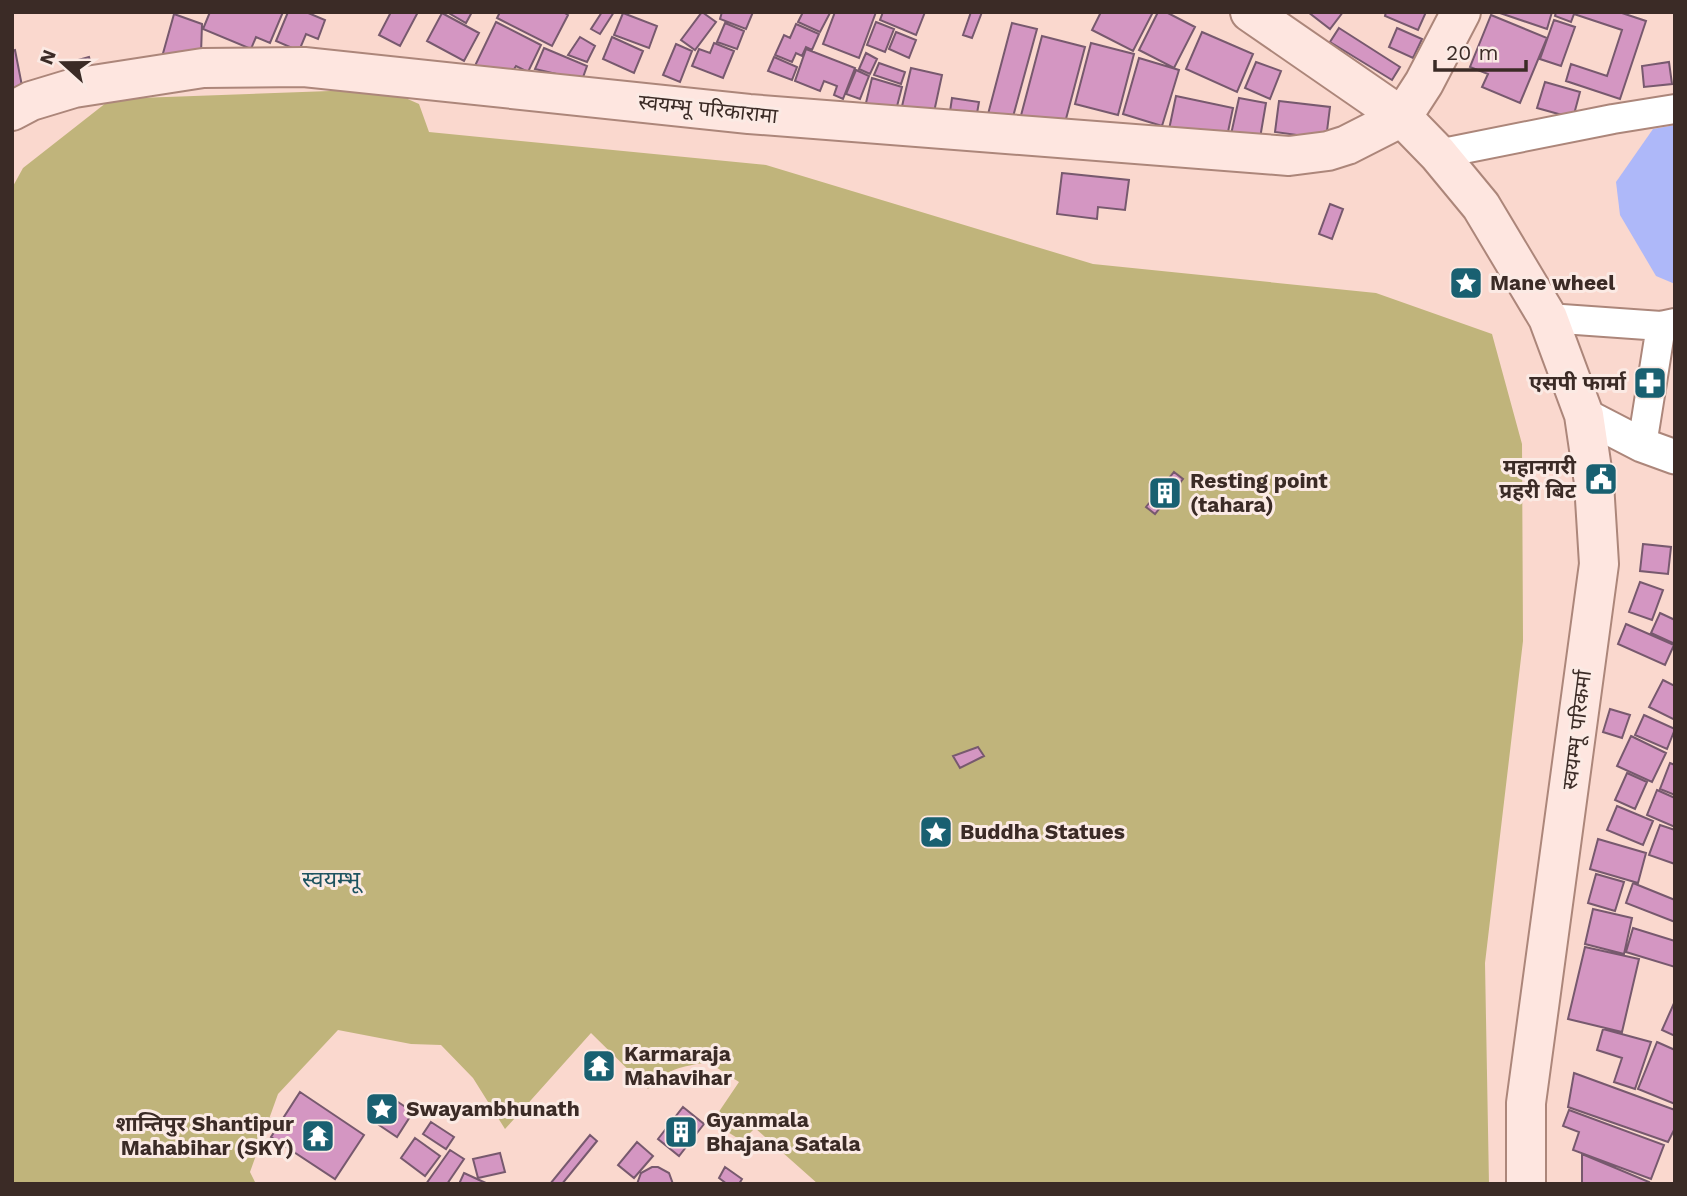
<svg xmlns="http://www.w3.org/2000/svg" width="1687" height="1196" font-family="'Work Sans','Noto Sans Devanagari',sans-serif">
	<rect width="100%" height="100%" fill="#fad8ce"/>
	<path fill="#c0b47b" d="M385,89L419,104L429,132L766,165L1093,264L1376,293L1492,334L1522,444L1523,641L1485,963L1489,1184H818L755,1128L742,1141L712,1122L739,1082L708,1062C681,1067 667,1068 648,1089L591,1033L505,1129L473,1078L441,1045L411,1044L338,1030L278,1094L250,1172L256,1184H12V188L23,168L111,99Z"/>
	<path fill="#aeb8f9" d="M1675,125V284L1656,276L1620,215L1616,182L1653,129Z"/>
	<path fill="#d496c2" stroke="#77596e" stroke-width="2" d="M210,12H283L270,43L256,37L251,49L203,29Z
		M288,12H306L325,20L318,39L306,34L299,51L276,41Z
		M391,12H418L400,46L379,35Z
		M447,12H472L466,23Z
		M500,12H563L568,15L552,46L497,18Z
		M602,12H614L600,34L591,29Z
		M702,12L716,22L695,50L681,40Z
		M722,12H753L746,29L720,19Z
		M803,12H829L830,13L820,32L798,22Z
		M835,12H876L859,58L823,44Z
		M883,12H925L916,35L880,20Z
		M971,12H982L972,38L963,35Z
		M1101,12H1153L1133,51L1092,30Z
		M1158,12H1166L1195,27L1174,68L1139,50Z
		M1308,12H1343L1330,29Z
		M1386,12H1426L1418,30L1385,16Z
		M1497,12H1552L1547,29Z
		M1556,12H1619L1646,21L1620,99L1566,81L1571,64L1607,76L1622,30L1574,14L1571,22L1555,16Z
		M442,13L479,33L464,61L427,41Z
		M623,13L657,26L649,48L614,35Z
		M174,14L202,24L201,54L162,57Z
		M1491,15L1547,38L1520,103L1482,87L1488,74L1470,67Z
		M1554,20L1575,27L1561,66L1540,59Z
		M496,22L541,45L528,72L516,66L509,77L472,72Z
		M876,22L894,29L885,52L867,45Z
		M725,23L744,31L737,49L717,42Z
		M1012,23L1037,29L1011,124L987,118Z
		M796,24L819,34L812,50L806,47L802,56L796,53L792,62L775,55L784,35L790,38Z
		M1339,28L1400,67L1392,80L1330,42Z
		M1397,28L1422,39L1413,58L1389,47Z
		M896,32L916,40L909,58L889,49Z
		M1202,32L1253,54L1237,92L1186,69Z
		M1042,36L1085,47L1062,134L1019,123Z
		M580,37L595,46L587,62L568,55Z
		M612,37L643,51L634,73L603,59Z
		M714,43L734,51L723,78L692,66L699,49L710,53Z
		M1091,43L1134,54L1118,115L1075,104Z
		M676,44L692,51L680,82L663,75Z
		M544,48L587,66L582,80L535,69Z
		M806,49L855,68L843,99L834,95L837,86L824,81L820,91L795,81Z
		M15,50L23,91L12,94V51Z
		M866,53L877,59L870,74L859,69Z
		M89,57L95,77L30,94L27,82L73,70L71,62Z
		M774,57L797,67L792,80L768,71Z
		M1139,58L1179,70L1162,126L1123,114Z
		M1256,62L1281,71L1270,99L1245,88Z
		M1669,62L1672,84L1644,87L1642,66Z
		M879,63L905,72L901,84L874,75Z
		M911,68L942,75L931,126L899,119Z
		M856,70L869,76L860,99L846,94Z
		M872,78L902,87L895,114L865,107Z
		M1545,82L1580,92L1573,118L1537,108Z
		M1176,96L1233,108L1224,151L1167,139Z
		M952,98L979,102L974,130L948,125Z
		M1239,98L1266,103L1259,144L1230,139Z
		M1279,101L1330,107L1326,139L1275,132Z
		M1062,173L1129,180L1125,210L1098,207L1097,219L1057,214Z
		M1330,204L1343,209L1332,239L1319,234Z
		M1174,472L1183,479L1155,514L1146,507Z
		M1643,544L1671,547L1668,574L1640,571Z
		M1640,582L1663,590L1652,620L1629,612Z
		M1660,613L1675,620V644L1651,633Z
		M1626,624L1674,645L1665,665L1618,644Z
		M1663,680L1675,686V720L1649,707Z
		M1610,709L1630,715L1622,738L1603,732Z
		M1644,715L1675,729L1667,749L1635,735Z
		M1631,736L1666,753L1652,782L1617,766Z
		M978,747L984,756L960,768L953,756Z
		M1670,763L1675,765V795L1660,789Z
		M1627,773L1647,782L1635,809L1615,800Z
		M1657,790L1675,798V827L1647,815Z
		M1617,806L1653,821L1643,845L1607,830Z
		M1660,825L1675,830V864L1649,855Z
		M1598,839L1646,853L1638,883L1590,869Z
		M1596,874L1624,882L1615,911L1588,903Z
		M1633,883L1675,900V922L1626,903Z
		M1593,909L1632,918L1624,954L1585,944Z
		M1633,928L1675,941V967L1626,952Z
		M1585,947L1639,959L1622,1032L1568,1019Z
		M1675,1001V1036L1662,1030Z
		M1603,1029L1651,1042L1635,1089L1614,1082L1622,1058L1597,1050Z
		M1657,1042L1675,1050V1104L1638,1089Z
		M1574,1073L1675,1110V1128L1668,1142L1568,1107Z
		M300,1092L364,1135L335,1179L271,1137Z
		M395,1100L413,1112L397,1137L379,1125Z
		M683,1107L704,1124L679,1156L658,1139Z
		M1569,1110L1664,1145L1651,1179L1573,1150L1579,1132L1563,1126Z
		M431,1122L454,1137L446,1149L423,1134Z
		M590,1135L597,1141L562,1184H550Z
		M415,1138L440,1156L425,1176L401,1158Z
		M637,1142L653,1156L634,1178L618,1165Z
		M450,1150L464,1159L447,1184H426Z
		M500,1153L505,1172L478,1178L473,1159Z
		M1582,1154L1649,1182L1648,1184H1582Z
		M652,1167H658L669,1173L673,1184H637L641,1173Z
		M725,1167L742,1179L739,1184H727L719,1178Z
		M464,1173L488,1184H459Z"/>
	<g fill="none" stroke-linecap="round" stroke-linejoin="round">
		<defs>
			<path id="minor" d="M1438,154L1613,119L1675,109
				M1548,318L1661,326L1675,323
				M1642,445L1661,326"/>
			<path id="tertiary" d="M1584,415L1642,445L1675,457"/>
			<path id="secondary" d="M1250,12L1402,117L1438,154L1481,206L1548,318L1584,415L1594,483L1599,564L1526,1103V1184
				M12,111L31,101L74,88L203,68L304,67L749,114L1289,156L1328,151L1347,145L1402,117L1424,83L1461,12"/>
		</defs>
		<use href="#minor" stroke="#ac867a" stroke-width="32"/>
		<use href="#tertiary" stroke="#ac867a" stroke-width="37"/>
		<use href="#secondary" stroke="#ac867a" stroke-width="42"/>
		<use href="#minor" stroke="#fff" stroke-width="28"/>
		<use href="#tertiary" stroke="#fff" stroke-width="33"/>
		<use href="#secondary" stroke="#fee6e0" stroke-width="38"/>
	</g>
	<defs>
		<symbol id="sight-square" viewBox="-11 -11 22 22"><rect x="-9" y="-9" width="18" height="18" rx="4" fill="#196071" stroke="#fbeae4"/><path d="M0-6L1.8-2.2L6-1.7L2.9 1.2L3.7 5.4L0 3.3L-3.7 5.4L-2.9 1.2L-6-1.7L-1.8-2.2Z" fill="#fff"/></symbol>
		<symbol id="pharmacy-square" viewBox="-11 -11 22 22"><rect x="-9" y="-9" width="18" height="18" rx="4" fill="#196071" stroke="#fbeae4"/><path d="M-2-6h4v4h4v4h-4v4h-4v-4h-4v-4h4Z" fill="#fff"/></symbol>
		<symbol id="civic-square" viewBox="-11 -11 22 22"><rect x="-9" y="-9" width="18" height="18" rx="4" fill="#196071" stroke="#fbeae4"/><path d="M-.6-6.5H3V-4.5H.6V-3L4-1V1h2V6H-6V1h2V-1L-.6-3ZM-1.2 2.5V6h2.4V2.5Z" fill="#fff"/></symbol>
		<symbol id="building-square" viewBox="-11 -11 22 22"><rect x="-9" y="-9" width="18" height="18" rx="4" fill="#196071" stroke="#fbeae4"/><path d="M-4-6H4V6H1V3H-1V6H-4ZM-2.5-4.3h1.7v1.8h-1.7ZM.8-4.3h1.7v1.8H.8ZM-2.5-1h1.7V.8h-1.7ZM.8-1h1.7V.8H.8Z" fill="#fff"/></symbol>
		<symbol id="temple-square" viewBox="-11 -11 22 22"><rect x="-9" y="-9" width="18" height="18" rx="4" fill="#196071" stroke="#fbeae4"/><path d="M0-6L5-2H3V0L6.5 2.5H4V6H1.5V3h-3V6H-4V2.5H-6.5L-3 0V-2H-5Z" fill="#fff"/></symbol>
	</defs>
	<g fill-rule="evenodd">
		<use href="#sight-square" x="1447" y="264" width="38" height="38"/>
		<use href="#pharmacy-square" x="1631" y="364" width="38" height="38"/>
		<use href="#civic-square" x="1582" y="460" width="38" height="38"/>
		<use href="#building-square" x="1146" y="474" width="38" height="38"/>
		<use href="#sight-square" x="917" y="813" width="38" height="38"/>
		<use href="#temple-square" x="580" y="1047" width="38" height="38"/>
		<use href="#sight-square" x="363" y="1090" width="38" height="38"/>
		<use href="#building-square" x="662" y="1113" width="38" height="38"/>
		<use href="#temple-square" x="299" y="1117" width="38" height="38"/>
	</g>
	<g text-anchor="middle" stroke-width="6" stroke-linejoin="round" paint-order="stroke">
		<g font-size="21" fill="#3b2b26" stroke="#fbeae4">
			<text transform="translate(708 109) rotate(6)" y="7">स्वयम्भू परिकारामा</text>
			<text transform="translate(1577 730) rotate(-83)" y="7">स्वयम्भू परिकर्मा</text>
		</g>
		<g font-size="21" font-weight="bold" fill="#3b2b26" stroke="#fbeae4" text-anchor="start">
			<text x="1490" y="290">Mane wheel</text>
			<text x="1626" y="390" text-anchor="end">एसपी फार्मा</text>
			<text x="1576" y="474" text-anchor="end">महानगरी<tspan x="1576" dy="24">प्रहरी बिट</tspan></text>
			<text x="1190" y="488">Resting point<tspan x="1190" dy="24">(tahara)</tspan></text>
			<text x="960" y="839">Buddha Statues</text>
			<text x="624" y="1061">Karmaraja<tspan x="624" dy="24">Mahavihar</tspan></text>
			<text x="406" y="1116">Swayambhunath</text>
			<text x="706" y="1127">Gyanmala<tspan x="706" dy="24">Bhajana Satala</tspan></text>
			<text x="294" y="1131" text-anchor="end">शान्तिपुर Shantipur<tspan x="294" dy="24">Mahabihar (SKY)</tspan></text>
		</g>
		<g font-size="23" fill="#1d5360" stroke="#fbeae4">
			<text x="331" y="887">स्वयम्भू</text>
		</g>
	</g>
	<rect width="1687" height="1196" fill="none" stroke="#3b2b26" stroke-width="28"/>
	<g transform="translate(63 63) rotate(291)" stroke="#fbeae4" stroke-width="5" paint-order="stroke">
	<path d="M0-5L12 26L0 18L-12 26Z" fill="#3b2b26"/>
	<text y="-10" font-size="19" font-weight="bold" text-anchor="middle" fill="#3b2b26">N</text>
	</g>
	<path d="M1435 60v10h91v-10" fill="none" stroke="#3b2b26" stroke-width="3.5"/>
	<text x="1446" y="60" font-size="21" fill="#3b2b26" stroke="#fbeae4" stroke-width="5" paint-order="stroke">20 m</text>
</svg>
